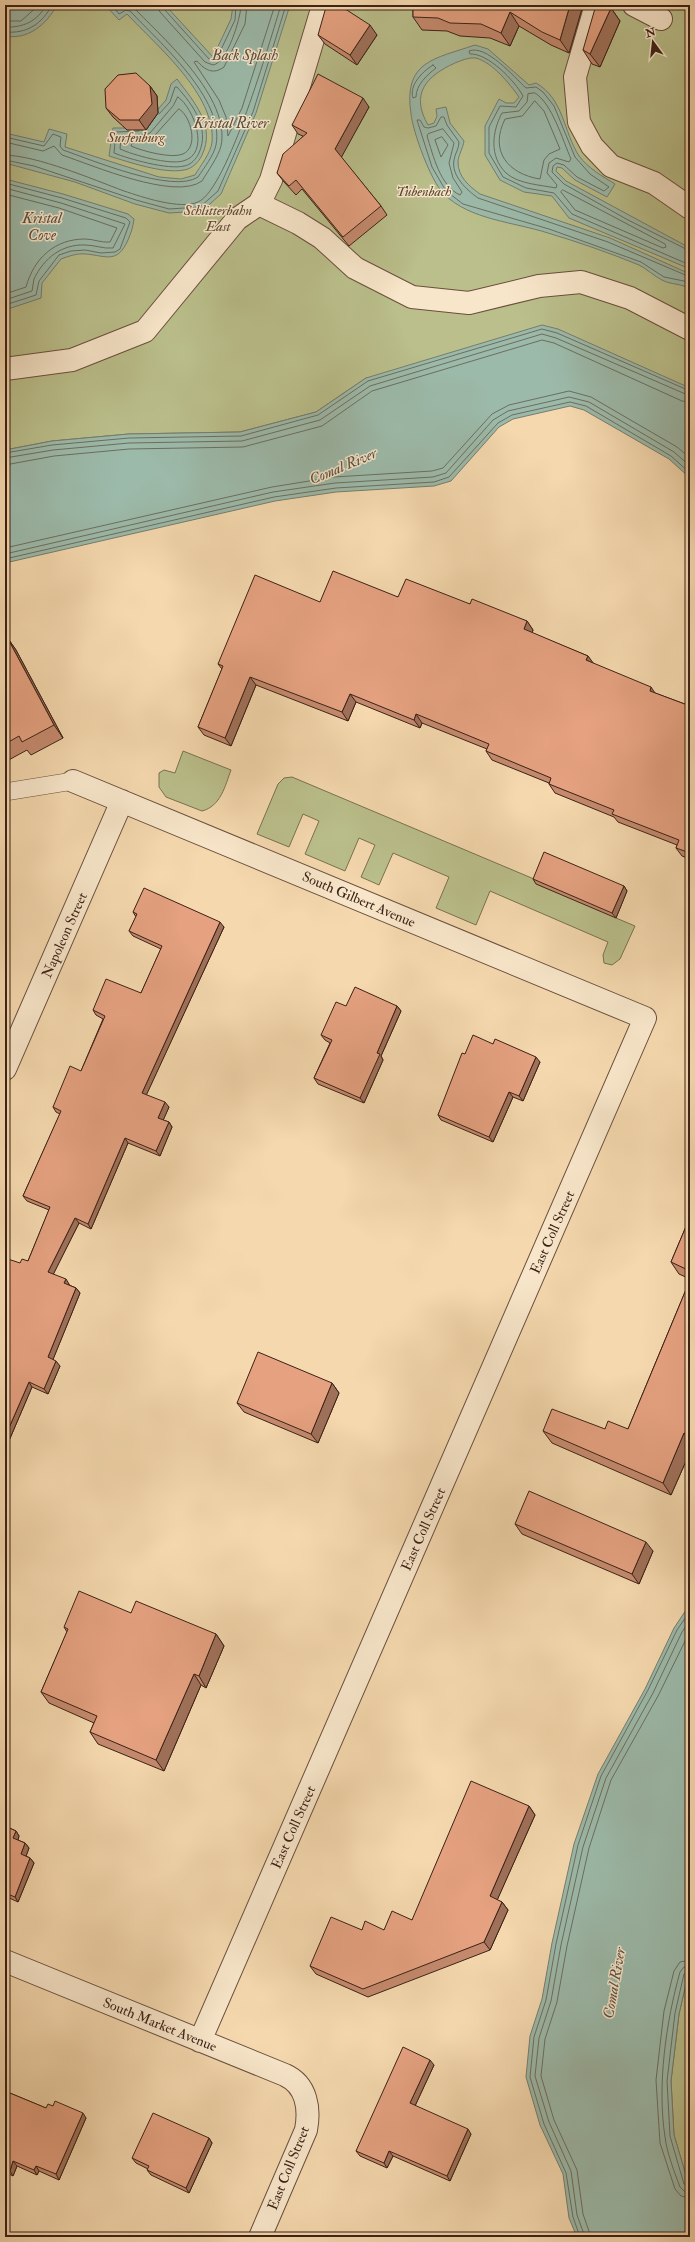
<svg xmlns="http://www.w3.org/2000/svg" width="695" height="2242" font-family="'IM FELL Double Pica',serif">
	<rect width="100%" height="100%" fill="#f5d8ae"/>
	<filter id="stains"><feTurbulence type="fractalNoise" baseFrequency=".005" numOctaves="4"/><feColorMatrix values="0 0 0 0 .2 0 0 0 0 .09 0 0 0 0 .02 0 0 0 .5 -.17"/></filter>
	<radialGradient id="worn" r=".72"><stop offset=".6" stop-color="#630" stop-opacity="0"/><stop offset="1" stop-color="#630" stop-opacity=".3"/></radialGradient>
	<path fill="#babf8b" stroke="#7a7051" d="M5,5H690V388L366,378L316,412L240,432L129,434L52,441L5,450Z
		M183,751L231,770C225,786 221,806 202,811L166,797L159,787V773L164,770L175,773Z
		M292,777L617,914L616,918L635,926L620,959L612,965L604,963L603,955L608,942L490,891L476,925L436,908L449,877L393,853L379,885L361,877L375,845L359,838L345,871L305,854L319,821L303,814L289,847L257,834L278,784L284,778Z
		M690,1952V2189L674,2135L671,2081L679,2014L688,1975Z"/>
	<path fill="#9cbaaa" stroke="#757d6f" d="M5,5H57C46,25 28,40 5,36Z
		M109,5H165L213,57L231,19L233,5H290L256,113L221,194L202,211L169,213L135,204L75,182L5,163V133L44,142L49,129L67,134L65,147L159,177L181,179L195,175C200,166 211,153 212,142C216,95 157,46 127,14L119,20L107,7Z
		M475,45L488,49L529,85L536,83C564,99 563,131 579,156C589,169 602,176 615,184L607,197L575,180L562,168L557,167L556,171L566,181L690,248V269L569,218L552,196L524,192L500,180L485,155V126L499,99L506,103H514L519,97C509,83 493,63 476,58C469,57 460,61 455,63C426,76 410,94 428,125L434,123L437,116L436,109L446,107L450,123L464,141C463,148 458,156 458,162C458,177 469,186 480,194L610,238L690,274V289C681,283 671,285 662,280C654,276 647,269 639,265C610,253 578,242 548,233C514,222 470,220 444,194C431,182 413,132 411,114C403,61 434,59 475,45Z
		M177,79C194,102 216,126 202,155C199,162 192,169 184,170C163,174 129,162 109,156L113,128H133L154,114L166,100L171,84Z
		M5,179L63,194L128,214L134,219C133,227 131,233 128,240C117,264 107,256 86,254C78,253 69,256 61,259L42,283L41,298L5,310Z
		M542,325L558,329L690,388V478L669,459L584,410L570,406L513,419L499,427L451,481L434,486L336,492L275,501L5,563V450L52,441L129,434L240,432L316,412L366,378Z
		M690,1604V1952L688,1975L679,2014L671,2081L674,2135L690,2189V2237H577L569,2218L563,2174L540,2125L526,2077L530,2036L542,1999L552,1943L574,1844L598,1774L645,1689L674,1628Z"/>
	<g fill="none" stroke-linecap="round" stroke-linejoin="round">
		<path stroke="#6c6e60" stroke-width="1" d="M157,5L160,12L205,62L213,65C227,63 241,18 241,5
			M162,5L164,9L209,59L213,60L217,58L235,20L236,5
			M247,5L245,24L224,67C213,75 205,70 197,61L194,62L219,100L226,117L228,136L242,108L275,5
			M5,21H21L39,5
			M5,27C23,28 38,21 46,5
			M5,32C27,34 42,24 52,5
			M433,65L436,68C427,75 416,85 416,97L413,98C409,85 422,72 433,65Z
			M535,93C552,103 563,141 571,159L569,162L556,158L549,163L547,173L557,185L556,188C541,185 518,184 506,173C489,156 492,132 502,113L519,111L527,102L528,94Z
			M178,97C194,108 211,154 183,161C169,165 133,155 120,149L121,137H134L150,133L173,106Z
			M535,101L544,111L560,149L549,154L544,160L540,179C508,174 489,151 505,119L522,116Z
			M179,109C191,116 199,147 183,154C172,159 142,151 131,146L132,143L153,137Z
			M443,129L454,143L449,163L453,178L462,192L460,195C440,186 433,155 427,136L428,134Z
			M139,131L116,132L114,153C129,159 168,170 184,166C191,165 196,159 199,153C210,128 193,105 177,87H175L170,102L159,114
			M5,137L44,146L53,134L61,137L60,146L63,150C92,160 173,194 198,177C204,168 214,155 216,145C225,99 159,42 130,11L126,10L119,14L112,5
			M442,137L448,145L441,157L435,140Z
			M5,142L43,151L54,146L62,155C92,165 175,201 202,181C208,171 218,157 221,146C231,98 164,39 134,8L128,5
			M5,155C38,156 92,179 124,191C142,197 180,210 198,202C228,189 270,40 281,5
			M5,160L34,166L136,200L169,209L200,207L218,191L253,112L286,5
			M5,183L62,198L126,218L130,222L120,249L115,252L101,253L85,250L71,251L59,255L39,281L36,295L5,305
			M5,188L61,203L125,224L113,248C103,249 95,245 85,245C62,244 44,258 34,279C33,283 33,287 32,291L5,300
			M563,190L665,244L666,247L663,248L575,210L561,192Z
			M5,194L59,208L117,228L110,242C101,243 94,239 85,239C55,239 34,258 26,287L5,294
			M690,251L628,220L564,184L552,172L553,166L557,163L564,165L577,177L604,191L609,187L590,174L575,157L554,106L543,92L536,87L526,88C514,77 486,44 469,51L470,54C488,53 515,81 523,96L516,107L500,106L489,127V153L503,177L526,188L554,193L572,214L690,265
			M690,277L608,242L478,198C467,190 451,176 454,160C455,153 459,149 459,142L447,125L444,117H441L436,126L428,128L424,127L420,120H417L432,167L446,191L463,204L549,229L641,262L664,277L684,281L690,285
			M5,453L52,445L129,438L241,436L318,415L368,381L542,329L557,333L690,391
			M5,458L53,450L129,443L242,441L320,420L370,386L542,334L556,338L690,396
			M5,465L54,456L129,449L243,447L322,426L372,391L542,340L554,343L682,401L690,402
			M5,548L272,487L334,477L432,471L443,468L492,414L509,405L569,391L591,397L677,447L690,458
			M5,554L273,492L335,483L433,477L446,473L493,420L508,411L569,397L589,402L674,452L690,466
			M5,559L274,497L336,488L434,482L449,477L498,423L512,415L570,402L586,406L671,456L690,473
			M690,1960L680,1962L674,1971L664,2011L656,2080L660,2143L675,2189L681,2196L690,2198
			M690,1966L684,1967L680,1972C666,2022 657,2085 665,2137C667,2153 674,2171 680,2187L684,2191L690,2192
			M690,1971L684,1974L675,2013L667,2081L670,2136L684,2184L690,2187
			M580,2237L573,2217L566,2173L544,2124L530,2077L534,2037L546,2000L556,1944L578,1845L601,1776L648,1690L677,1630L690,1611
			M585,2237L577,2215L571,2171L549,2122L535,2076L539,2038L551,2001L561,1945L583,1847L606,1778L653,1693L682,1632L690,1620
			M591,2237L583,2214L577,2170L554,2120L541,2076L545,2039L557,2002L567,1946L589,1848L611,1780L658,1696L690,1631"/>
		<defs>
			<path id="service" d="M5,792L73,781"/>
			<path id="pedestrian" d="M327,5L322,9L271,180L259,204L298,223L322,238L355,268L412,297L469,303L539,286L581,282L630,298L690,329
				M596,5L575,77L579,122L592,146L611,166L654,183L690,208
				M634,5L661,19
				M5,369L72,360L145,331L237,219L259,204"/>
			<path id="minor" d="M73,781L645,1018L200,2041
				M5,1069L122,801
				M5,1961L285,2075C307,2085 310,2109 306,2130L260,2237"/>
		</defs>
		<use href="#service" stroke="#6a4f3d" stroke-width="18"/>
		<use href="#pedestrian" stroke="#6a4f3d" stroke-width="24"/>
		<use href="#minor" stroke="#6a4f3d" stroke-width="24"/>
		<use href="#service" stroke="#f8e6ca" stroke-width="17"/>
		<use href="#pedestrian" stroke="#f8e6ca" stroke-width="22"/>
		<use href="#minor" stroke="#f8e6ca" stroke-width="22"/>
	</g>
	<path fill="#c58a6e" stroke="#3b2117" d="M413,5H583L569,53L551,45L519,26L510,46L490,38L460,36L447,31L422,30L413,17Z
		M611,8L620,21L600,67L592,64L583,50Z
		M318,35H377L357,65L325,44Z
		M150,86L157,96L158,113L146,130H127L113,117L106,108Z
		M369,107L341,157L381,206L387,215L349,246L302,189L296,195L284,182L277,173L303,136L298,134L292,125Z
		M398,597L470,604L527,621L533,630L532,633L588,656L593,664L655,693L690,706V859L682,856L676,848L677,845L618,822L614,817L555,793L549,784V783L492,760L486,751L487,749L422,723L420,728L356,702L348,721L256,685L231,746L204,735L198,727L222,669L218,664L320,602Z
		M7,637L16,650L63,738L31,755L27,750L5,762V638Z
		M533,879L624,886L627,891L616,918L536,884Z
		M133,912L224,927L146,1095L169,1107L163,1120L169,1122L172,1127L160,1156L128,1143L91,1229L79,1223L53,1274L69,1284V1285L76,1288L80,1293L53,1359L60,1366L48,1394L32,1387L5,1450L20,1263L28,1261L49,1210L27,1201L23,1196L60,1114L56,1112L53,1107L81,1071L103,1019L96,1015L93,1010L141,993L161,949L133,936L129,931L136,917Z
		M346,1006H397L401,1011L381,1056L383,1060L364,1103L318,1084L314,1078L330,1043L325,1040L321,1035Z
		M493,1044L540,1062L523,1101L513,1097L493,1142L441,1120L438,1115L465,1054Z
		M690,1217V1279L679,1274L671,1262Z
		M690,1280V1452L671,1495L552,1443L543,1431L628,1429Z
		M332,1383L339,1393L318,1443L244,1412L237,1403Z
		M515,1524L653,1551L639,1584L522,1534Z
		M131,1613L216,1634L224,1646L206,1688L201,1685L164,1771L98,1744L90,1732L94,1723L49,1703L41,1692L67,1632L64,1627Z
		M529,1806L535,1815L497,1900L502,1902L508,1910L490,1950L368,1997L316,1974L310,1966L362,1930H384L412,1920Z
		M5,1826L16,1831L19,1836L18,1840L25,1843L29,1848L26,1856L30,1858L34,1863L18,1902L5,1896Z
		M434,2065L415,2106L471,2134L450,2181L393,2156L387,2168L360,2156L356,2151Z
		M5,2091L46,2108L86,2118L59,2180L39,2171L37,2175L17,2166L13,2176L5,2172Z
		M209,2138L212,2143L189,2193L151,2175L147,2170L148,2169L136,2163L132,2158Z"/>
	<path fill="#a0715a" stroke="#3b2117" d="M570,5H583L569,53L560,40Z
		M611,8L620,21L600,67L590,54Z
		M510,12L519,26L510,46L501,33Z
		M370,25L377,35L357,65L350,55Z
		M150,86L157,96L158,113L146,130L139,120Z
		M363,98L369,107L341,158L335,149Z
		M527,621L533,630L530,638L524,629Z
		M7,637L16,650L63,738L54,725Z
		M588,656L594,664L586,660Z
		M250,677L256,685L231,746L225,738Z
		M651,687L657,696L650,691Z
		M350,694L356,702L348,721L342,712Z
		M416,714L422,723L420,728L414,720Z
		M624,886L627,891L616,918L612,913Z
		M220,922L224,927L145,1098L142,1093Z
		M397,1006L401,1011L381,1056L383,1060L364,1103L360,1098L377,1053Z
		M536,1057L540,1062L523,1101L519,1096Z
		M509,1092L513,1097L493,1142L489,1137Z
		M165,1102L169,1107L162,1123L158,1118Z
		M169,1122L172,1127L160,1156L156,1151Z
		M125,1138L128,1143L91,1229L88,1224Z
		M75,1218L79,1223L52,1277L48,1272Z
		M66,1279L69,1284L68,1288L64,1283Z
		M76,1288L80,1293L52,1362L48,1357Z
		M56,1361L60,1366L48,1394L44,1389Z
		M29,1382L32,1387L5,1450V1437Z
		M332,1383L339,1393L318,1443L311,1434Z
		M684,1433L690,1441V1452L671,1495L663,1483Z
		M646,1542L653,1551L639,1584L632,1574Z
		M216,1634L224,1646L206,1688L199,1676Z
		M194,1674L201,1685L164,1771L156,1760Z
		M529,1806L535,1815L495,1905L490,1896Z
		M16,1831L19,1836L17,1843L13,1838Z
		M25,1843L29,1848L25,1859L21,1854Z
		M30,1858L34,1863L18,1902L15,1897Z
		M502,1902L508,1910L490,1950L484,1942Z
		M430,2060L434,2065L414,2108L410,2103Z
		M83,2113L86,2118L59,2180L56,2174Z
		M468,2129L471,2134L450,2181L447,2176Z
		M209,2138L212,2143L189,2193L186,2188Z
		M389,2151L393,2156L387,2168L384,2163Z
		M13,2161L17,2166L13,2176L10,2171Z
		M36,2166L39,2171L37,2175L34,2170Z"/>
	<path fill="#e5a180" stroke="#3b2117" d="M328,5H339L370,25L350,55L318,35L326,7Z
		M413,5H570L560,40L542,32L510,12L501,33L481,24L450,23L438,18L413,17Z
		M596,5H605L611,8L590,54L583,50Z
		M136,73L150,86L152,104L139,120H120L106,108L105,89L118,75Z
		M318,74L363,98L335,149L381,206L343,237L296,180L289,186L277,173L283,154L307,133L292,125Z
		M333,571L398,597L406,579L470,604L472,599L527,621L524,629L588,656L586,660L651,687L650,691L690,706V853L676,848L679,840L612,814L614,810L549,784L551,778L486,751L489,744L416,714L414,720L350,694L342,712L250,677L225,738L198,727L223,666L218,664L255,575L320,602Z
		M7,637L54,725L22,742L19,736L5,744V638Z
		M544,852L624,886L612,913L533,879Z
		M144,888L220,922L142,1093L165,1102L158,1118L169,1122L156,1151L125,1138L88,1224L75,1218L48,1272L66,1279L64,1283L76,1288L48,1357L56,1361L44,1389L29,1382L5,1437V1258L20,1263L22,1259L28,1261L50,1207L23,1196L61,1111L53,1107L70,1066L81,1071L105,1016L93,1010L106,979L141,993L162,946L129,931L137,914L133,912Z
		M355,987L397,1006L377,1053L380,1054L360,1098L314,1078L332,1040L321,1035L336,1002L346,1006Z
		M473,1035L493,1044L495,1039L536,1057L519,1096L509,1092L489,1137L438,1115L462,1053L465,1054Z
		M690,1168V1176L687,1175Z
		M690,1217V1271L671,1262Z
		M690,1280V1435L684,1433L663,1483L543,1431L552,1409L605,1429L608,1421L628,1429Z
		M258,1352L332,1383L311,1434L237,1403Z
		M529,1491L646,1542L632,1574L515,1524Z
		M79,1591L131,1613L136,1601L216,1634L199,1676L194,1674L156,1760L90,1732L97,1716L41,1692L68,1629L64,1627Z
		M471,1781L529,1806L490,1896L502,1902L484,1942L363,1989L310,1966L331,1917L362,1930L365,1921L384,1930L392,1911L412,1920Z
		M5,1826L16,1831L13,1838L25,1843L21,1854L30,1858L15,1897L5,1893Z
		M403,2047L430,2060L410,2103L468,2129L447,2176L389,2151L384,2163L356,2151Z
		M5,2091L46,2108L48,2104L53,2106L55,2101L83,2113L56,2174L36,2166L34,2170L13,2161L10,2171L5,2169Z
		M153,2113L209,2138L186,2188L147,2170L149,2166L132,2158Z"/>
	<g text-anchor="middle" stroke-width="3" stroke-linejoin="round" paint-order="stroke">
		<g font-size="14" font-style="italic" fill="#5b4834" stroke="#f8e6ca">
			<text x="136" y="142">Surfenburg</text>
			<text x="424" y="196">Tubenbach</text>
			<text x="218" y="215">Schlitterbahn<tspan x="218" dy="16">East</tspan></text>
		</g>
		<g font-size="14" fill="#3b2117" stroke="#f8e6ca">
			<text transform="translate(359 899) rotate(23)" y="5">South Gilbert Avenue</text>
			<text transform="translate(64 935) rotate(-66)" y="5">Napoleon Street</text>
			<text transform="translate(552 1232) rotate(-66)" y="5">East Coll Street</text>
			<text transform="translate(423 1529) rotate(-66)" y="5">East Coll Street</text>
			<text transform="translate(293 1827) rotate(-66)" y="5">East Coll Street</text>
			<text transform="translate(160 2024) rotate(22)" y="5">South Market Avenue</text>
			<text transform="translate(288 2168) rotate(-68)" y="5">East Coll Street</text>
		</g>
		<g font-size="15" font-style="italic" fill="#584f43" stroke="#f8e6ca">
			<text x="245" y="60">Back Splash</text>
			<text x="231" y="128">Kristal River</text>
			<text x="42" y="223">Kristal<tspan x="42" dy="17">Cove</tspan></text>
			<text transform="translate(343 466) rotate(-23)" y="5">Comal River</text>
			<text transform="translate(614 1983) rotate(-80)" y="5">Comal River</text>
		</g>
	</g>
	<rect width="695" height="2242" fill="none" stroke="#f5d8ae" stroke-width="20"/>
	<rect x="6" y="6" width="683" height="2230" fill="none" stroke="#3b2117" stroke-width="2"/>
	<rect x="10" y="10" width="675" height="2222" fill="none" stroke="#3b2117"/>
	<g transform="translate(653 42) rotate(345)" stroke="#f8e6ca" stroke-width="3" paint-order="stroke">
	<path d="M0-3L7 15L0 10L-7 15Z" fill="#3b2117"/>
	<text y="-6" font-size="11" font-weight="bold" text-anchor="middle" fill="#3b2117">N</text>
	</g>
	<rect width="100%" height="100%" filter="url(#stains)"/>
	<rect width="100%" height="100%" fill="url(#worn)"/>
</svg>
